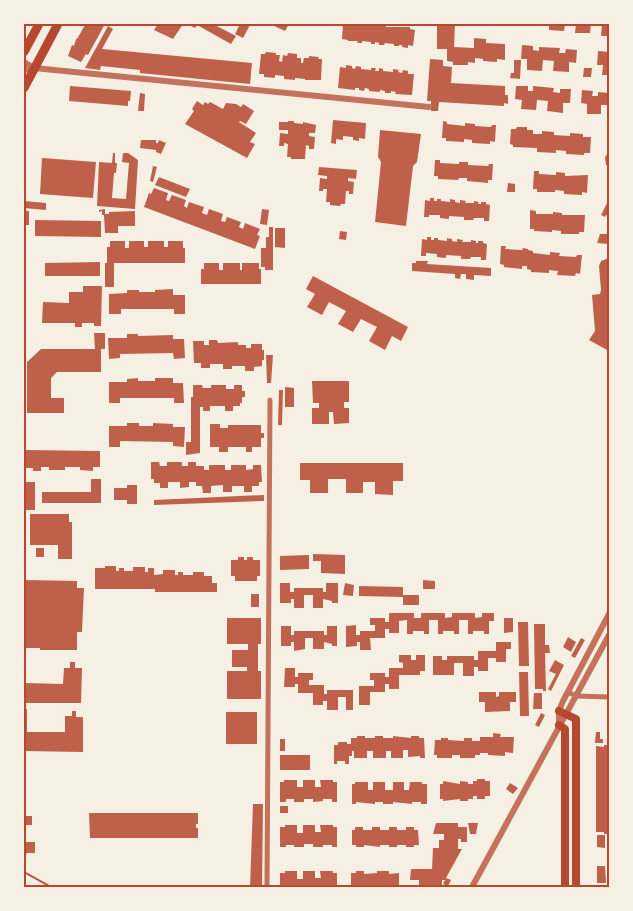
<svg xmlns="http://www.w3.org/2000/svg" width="633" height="911" font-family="Lato,sans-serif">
	<rect width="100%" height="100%" fill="#f6efe4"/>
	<path fill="#bf614a" d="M83,24H105L88,55L86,54L81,62L68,56L72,45L74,46L76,39H77L85,25Z
		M158,24H183L173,39L154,30Z
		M187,24H213L236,36L231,44L197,25L195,28Z
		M240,24L250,25L243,38L235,34Z
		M270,24H289L285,31Z
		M343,24H362L373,26V24L386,25V27H410V29L415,30L413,46L408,45V48L402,47V45H399V46H394V44L385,43L384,45H379V43L375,42V44H371V42L362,41V43H357L358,41H348V40L342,39Z
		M437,24H455L454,47L474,48V38L486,39V43L505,44V60L497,59V62L483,61V59L475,58V63L468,62V65H453V62L447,61V49H437Z
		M549,24H565L564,31L549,30Z
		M576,24H591L590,33H575Z
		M602,24H609V36H601Z
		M108,26L113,29L102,49L252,63L250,84L140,73V70L101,66L100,70L85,68Z
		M522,45L533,46V50L539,51V47L560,48L559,53H565L566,49L577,50L576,63L569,62V72L553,71L554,61L543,60L542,71L527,70V59H521Z
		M598,51L609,52V75H602L603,65H597Z
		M266,52L276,53V55H280L279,61L282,62L283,55L287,56L288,53L297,54V58H301V63H303L304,58H309V56L319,57L318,59H322L321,80H305V79L295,78V80L284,79V76L275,75V78L264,77V74H259L261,54H265Z
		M430,59L443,60V66L452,67L451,83L505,86V95H508V104L504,103V106L439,102L438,111H431V101H427Z
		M514,60H521L520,79L510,78L511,73H514Z
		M346,65L352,66V68L355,69L356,66L361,67V69L371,70V68H376L375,71H379V68L383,69V71L393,72V69L399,70L398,72L402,73L403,70L408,71V74H414L412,95L395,94L396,92L391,91V93H385V91L380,90V92L369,91V89L365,88L364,91L359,90V88H355V90L338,88L340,67L346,68Z
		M584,68H592L591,77H583Z
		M70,86L131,91L130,101H128V106L69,101Z
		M516,86H528V91H533V86L554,88L553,92L560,93V89H571L570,103H563V113L547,111L548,101L537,100L536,110L521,109L522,100L515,99Z
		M582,90L593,91L592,96H598V92L609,93V105H601V114H587V104L581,103Z
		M140,93L145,94L144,111H138Z
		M197,101L203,105L205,102L208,104L210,102L223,109L226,103L236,104L241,107L243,104L254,111L246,124L240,121L239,122L256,133L250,142L255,144L247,158L185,124L194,111L192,109Z
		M333,120L366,123L365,139L359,138V141L353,140V137L343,136V140L336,139V144L331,143Z
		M288,121H294V123L303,124V122L316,125L315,133H309V136L315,137L314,149H309V146L306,145L305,159H291V157H287L288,144L284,143V146H279L280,133L288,134V130H279V122H288Z
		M443,121L447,122V124L465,126V123L475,124V126L491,127L492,125H496L495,142L490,141V144L472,143V140L464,139V142L446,141V138H442Z
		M517,127H527V130H533V134H542V131L554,132V135L570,136V133L583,134V137H591L590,153H584V155L566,154V151L556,150V153L537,152V148L513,147V145L510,144L511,129H516Z
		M380,130L421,134L417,162L413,166L406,226L375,222L381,162L378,157Z
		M141,140H156V143H158L159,140L166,143L161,154L156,152V150L140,148Z
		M113,153H115V163H117L116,173H114L112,198L126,199L129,163L122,162L123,153H128L138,160L135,209L97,206L99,162L112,163Z
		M608,153L609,154V167L606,165L605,157Z
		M42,158L96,162L93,198L40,194Z
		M435,160H440V163L459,164V162H468V165L488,166L489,164H493L492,180H488V183L467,181V178H459L458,180L438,179V176H434Z
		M153,166L157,167L153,182L150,181Z
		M319,167L357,170L356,179L348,178V181L354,182L353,194H349V191H346L345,204H341L340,206L330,205V202H326L327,189H323V191H319L320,178L327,179V176L318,175Z
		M534,171H539V174L556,175V172L565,173V176L588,175L587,193L582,192V195L564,194V191L555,190V192H537V189H533Z
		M159,177L190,189L186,197L155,185Z
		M508,183L515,184V192H507Z
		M154,188L168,193L166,200L169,201L172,195L186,200L184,206L187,208L189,202L204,207L202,213L207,215L209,209L223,214L221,221L225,222L227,217L241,222L239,227L243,229L245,223L260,229L257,235L260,236L255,249L144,207L149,193L151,194Z
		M430,198H434V201H437V199H441V201L450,202V199L455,200V202L460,203V200L466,201L465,203H474V201L479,202L478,204H481V202H486V204L490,205L489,221H484V218H474L473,220H464V217L449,216V219L440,218V215H429V217H424L425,200L430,201Z
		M609,199V217L606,215L605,217L601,215Z
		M24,201L46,203V210L24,208Z
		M105,209V214H109V212L135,211V226H118V233H105L104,215H102V211L99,212V210Z
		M262,209L269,210L267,225L260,224Z
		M530,210L536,211V214H553V212L562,213V215H585L584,232H579V234H561V231L552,230V232L534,231V229H530Z
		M24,211H29V225H24Z
		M35,220L101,221V237L35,236Z
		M269,227H273V270H265V267H261V248H266V237H269Z
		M275,228H285V248L275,247Z
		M340,231L347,232L346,240L339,239Z
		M600,234H609V244L597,243Z
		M427,237H431V240H434V238H438V240L447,241V238L452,239V241L457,242V239L463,240L462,242H471V240L476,241V243H478V241H483V243L487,244L486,260H481V257H471L470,259H461V256L446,255V258L437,257V254L426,253V256H421L422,239L427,240Z
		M110,241H125V248H129V241H144V247H148V241H164V247H168V241H183V248H185V263H114V287H105V263H107V247H110Z
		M501,246H506L505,249L522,250L523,248L528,249V250L533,251V253L550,255V252L560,253L559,256L576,257L577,255H582L580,274L576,273L575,276L557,275L558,271L549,270V273L531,272V270L527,269V266H522V269L504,267V265L500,264Z
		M609,258V351L589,340L595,331L592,295L600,294L601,290L599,266L601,261Z
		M416,261H428L427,264L491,268V276L474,275V280L466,279V274H461L460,279L455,278V274L412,271V263H416Z
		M100,262V276H45V263Z
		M204,263H219V270H223V263H240V270H242V263H259V269H261V284H201V269H204Z
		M313,276L408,327L401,341L392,336L385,350L369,341L377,327L361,319L353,332L338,324L346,311L329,302L322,315L307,307L315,294L306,289Z
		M83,286H102L101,326H94V323H82V327H75V323H42L43,302L69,303V292H83Z
		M173,289V295H185V314H174V309H121V314H109V294L127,293V290H139V292H155V290Z
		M94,333H105V349H101V372H57L51,378V398H64V413H27V362L41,349H95Z
		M127,334H138V336L173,335V339H184L185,358L174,359L173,353L120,354V358L109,359L108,338H127Z
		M209,340H217L218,343L238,342V345H246V348H251V344H262V350H264V360H262V366L254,367V371H245V366H232V369H223V364H210V368H201V363H194L193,341H204V345H209Z
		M266,355H273L271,383H267Z
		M138,378V381H155V378H173V383H183L184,403H174V398H120V403H109V382H127V379Z
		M312,381H349V402H344V408H349V423L334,424L333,412H329V424H312V408H319V403H313Z
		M193,385H202L203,388H211V385H226V389H234V385H242V391H245V397H242V403H240V406H233V411H225V406H210V411H203V407H200V453L186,455V442H191V397H193Z
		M285,387L294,388V407H285Z
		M279,390H283L282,425H278Z
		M127,423H139V426H153V423L173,424V427H185L184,447L173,446V442L120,441V447H109V426H127Z
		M210,424H220V428H228V425H261V433H264V438H261V447H252V452H246V447H228V452H219V447H210Z
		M25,450L100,451V467H93V471L80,470V467H65V470H49V467H41V471H33V468H25Z
		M151,462H159L160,466H167V462H182V466H188V462H196V466H204V470H209V465H225V470H231V465H246V470L253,469V465H261L262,482H259V486H252V492H244V486H232V492H223V485L211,486V493H203L202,486H196V482H189V487L180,488V482H168V488H160V483H154V479H151Z
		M300,463H403V481H393V495L375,494V482H363V493H346V479H328V493H310V480H300Z
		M91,479H101V503H42V492H91Z
		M24,482H35V510H24Z
		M127,485H137V504H127V500H114V488H127Z
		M264,495V501L154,505V500Z
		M30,514H69V522H72V559H58V545H30Z
		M36,548H44V557H36Z
		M313,554L345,555V574L321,573V561H313Z
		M309,555V569L280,570V556Z
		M238,557H244V560H247V557H253V560H260V576H257V581H235V576H231V560H238Z
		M105,566H116V571H119V568H124V571H133V567H145V572H148V568H154V575L163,574V570H175V575H178V572H183V575H193V572H204V576H212V583H217V592H155V589H95V568H105Z
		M25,580L77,581V588H84L82,632H77V650H40V648H24V642H26V631H24Z
		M423,580L435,581V589H423Z
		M280,583H290V592H294V588H323V592H326V583H338V603H332V601L323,599V608H313V595H304V608H294V599H291V603H280Z
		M345,583L354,585L353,596L343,595Z
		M359,586L403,587V595H419V605H403V597L359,596Z
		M251,594H259V607H251Z
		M389,613H414V618H421V613H445V618L452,617V613H475V618L482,617V613H494V621H489V634H484V631H473V634H468V620H459V634H454V631H443V634H438V620H429V634H424V631H413V634H407V620L399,621V633H389V629H385V638H370L371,650H360V642H357V646L346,647V626L356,625V635H360V631H375V625H370V618H385V622H389Z
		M227,618H261V644H258V671H261V699H227V671H247V667H232V650H248V644H227Z
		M504,618H513V632L504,633Z
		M518,622H528L529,666H519Z
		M534,624H545V645H549L550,653H545L546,691H543V689H535Z
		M281,626H291V635H294V631H324V635H327V626H337V646H332V644L324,642V649H313V638H305V649L294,651V642H291V646H281Z
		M568,637L576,642L571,652L563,647Z
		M581,638L585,640L575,658L571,656Z
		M496,642H511V649H506V662H496V658H488V671H478V667H474V676H463V663H454V675H433V656H442V660H447V656H474V660H478V651H496Z
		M399,655H411V660H416V655H425V671H420V675H399V689H389V684H385V692H370V705H359V686H374V680H370V673H385V677H389V668H403V663L399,662Z
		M555,660L564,665L551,691L548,689L556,674L549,671Z
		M70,662H75V668H82L81,703H24V683L63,684L64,668H70Z
		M285,668H295V677H298V673H313V680H309V685H324V694H327V690H353V710H346V697H338V710H327V701H323V705H313V693H298V684H295V687H284Z
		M519,672H528L529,716H520Z
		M479,692H496V697L499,696V692H516V702H510V711L485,712V702H479Z
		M534,693H542V709H533Z
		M24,709H27V732H65V716H72V711H76V717H83V752L24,751Z
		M226,712H257V744H226Z
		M541,713L545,715L539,727L535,725Z
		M596,732H600V739H603V743H595Z
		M493,733L501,734L500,737H514L513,753L505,752V756L488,755V753H480V755H475V758H460V755H452V758H437V755H434L435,740H441V738H448V740L464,741V738H472V741H480V737H493Z
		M357,736H365V738H375V736H383V738H393V736L411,738V736H419V738H424L425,758H420V756L408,757V750H403V758H391V751H386V758H373V751H367V758H354V751H352V756H349V764H345V761H337V764H334V745H338V742H347V744H351V738H357Z
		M280,739H285V751H280Z
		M604,745H607V834H604V832H596V746L604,747Z
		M280,755H310V770H280Z
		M477,779H485V781H490V796H485V799H477V796H473V799H468V801H460V799L443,801V799H440V784H443V781L460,784V781L468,782V784H473V781H477Z
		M284,780H297V787H303V780H315V787H321L320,780H333V782H337V802H332V799H323V801L313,802V799H304V802H294V799H286V802H280V782H284Z
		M355,782H368V790H373V782H385V790H393V782H404V790H409L410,782H422V784H427V804H421V802H412V804L393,802V804H383V802H375V804L356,802V804H352V784H355Z
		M510,783L518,788L513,794L506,789Z
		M253,804H263L262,887H250Z
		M280,806H288V813H280Z
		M89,813H198V824H196V828H198V838H90Z
		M24,816H32V825H24Z
		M436,823H458V827H467V842H461V839H458V849H462L446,878L451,880L448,886L443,884L445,880H442V887H436V885H433V887H419V880H410L411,869H432L433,848H439V840H444V834H433Z
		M468,823H478L476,834H470Z
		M285,825H297V833H303V825H315V832H321L320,825H333V827H337V847H332V845H323V847H313V844H304V847H294V845H286V847H280V827H285Z
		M355,827H363V830H372V827H380V830H389V827H397V830H406V827H414V830H418L419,845H414V847H406V845H397V847H389V845H380V847L364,845V847H356V845H352V830H355Z
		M597,835H605V848L597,847Z
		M24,842H35V853H27L24,858Z
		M597,866H605L606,883H597Z
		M285,871H297V879H303V871H315V878H321L320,871H333V873H337V887H280V873H285Z
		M356,871H364V874L377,873V871H389V874L399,873V887H351V873H356Z"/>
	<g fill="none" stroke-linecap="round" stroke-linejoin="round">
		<path stroke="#b5482f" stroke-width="2" d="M24,872L51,887"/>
		<path stroke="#c5725c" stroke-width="5" d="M568,692L576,696L609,697
			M267,887L270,400"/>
		<path stroke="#c5725c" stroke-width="6" d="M24,62L34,68
			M24,70L34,68L429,107
			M559,724V711L563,701L609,614
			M472,887L609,635"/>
		<path stroke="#b5482f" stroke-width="8" d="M559,711L576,719V887
			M559,725L565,729V887"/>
		<path stroke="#b5482f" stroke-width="9" d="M24,52L39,24
			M24,88L58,24"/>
	</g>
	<rect width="633" height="911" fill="none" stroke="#f6efe4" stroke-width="50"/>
	<rect x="25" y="25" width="583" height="861" fill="none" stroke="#b5482f" stroke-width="2"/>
</svg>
